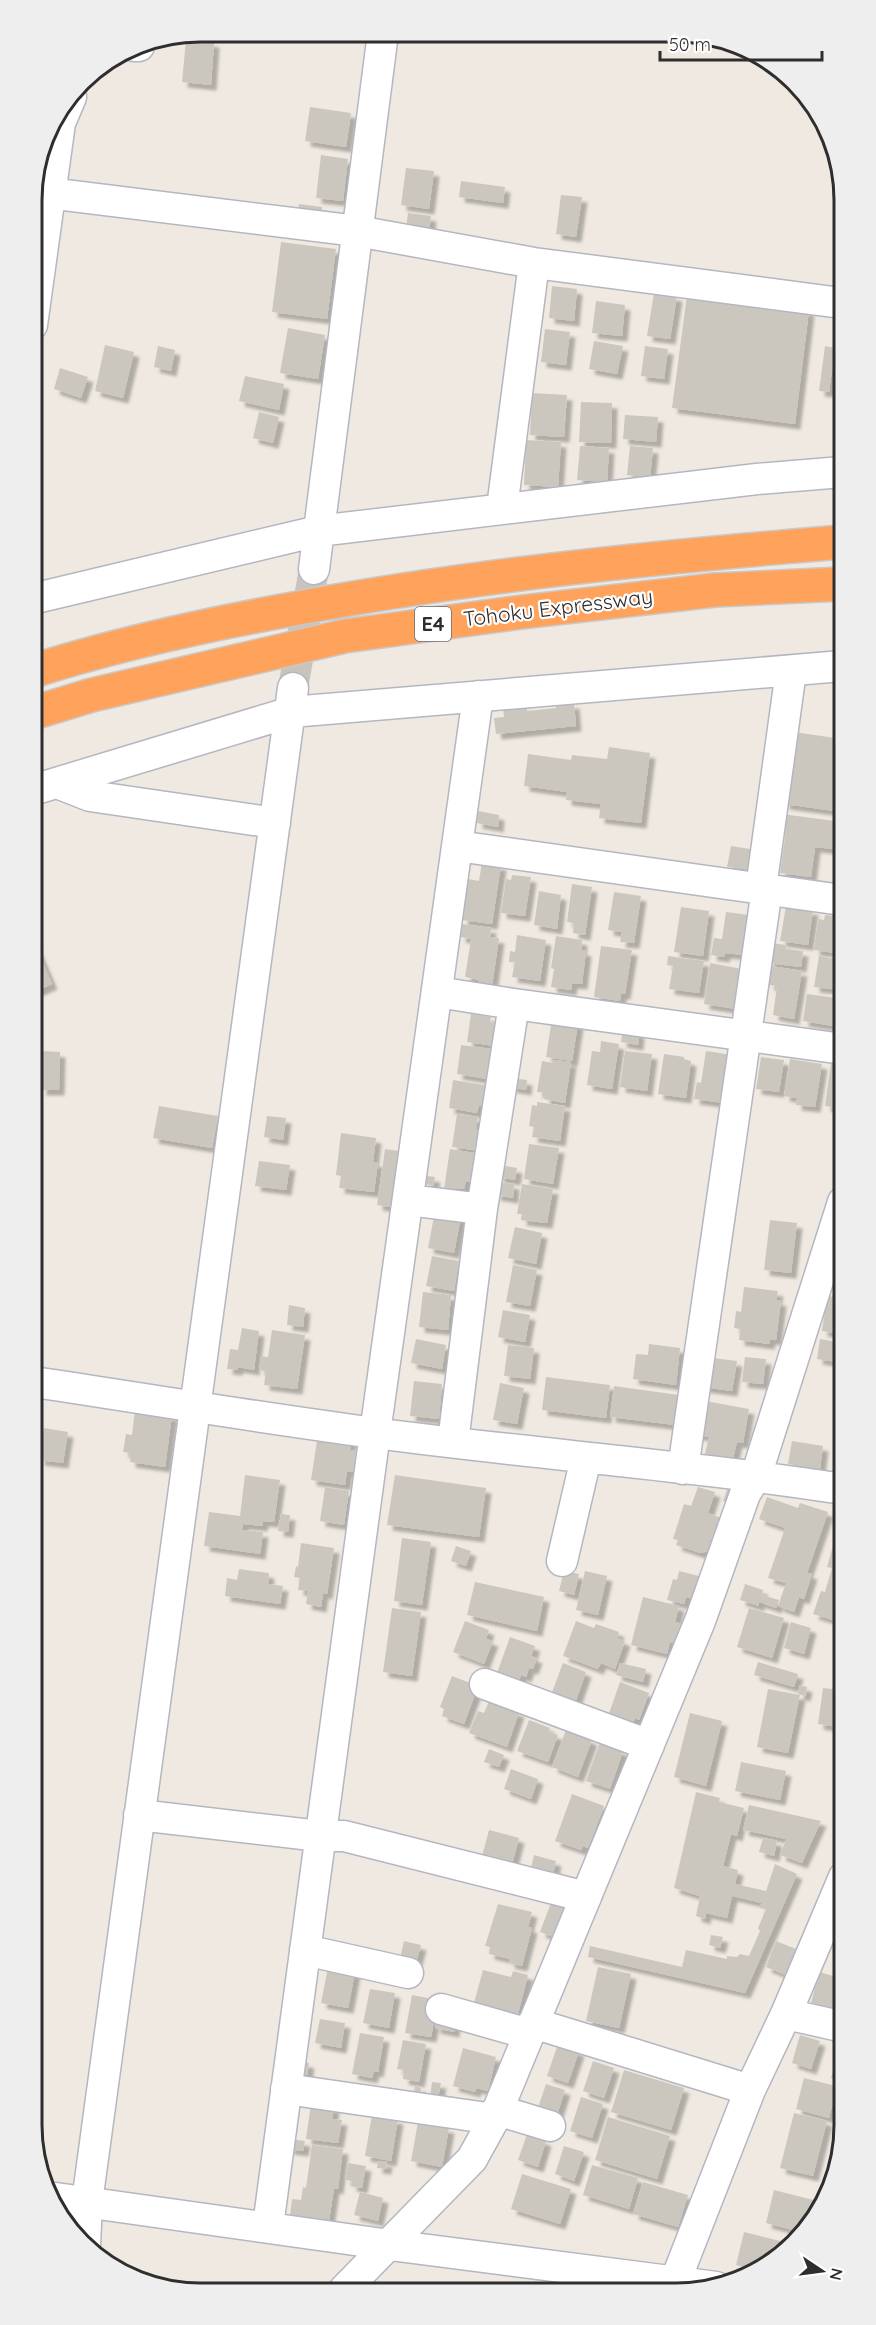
<svg xmlns="http://www.w3.org/2000/svg" width="876" height="2325" font-family="Quicksand,sans-serif">
	<defs>
		<filter id="shadow"><feDropShadow dx="5.5" dy="5.5" stdDeviation="1.5" flood-color="#0004"/></filter>
	</defs>
	<rect width="100%" height="100%" fill="#efe9e1"/>
	<path fill="#cbc7bf" filter="url(#shadow)" d="M186,40L214,42L211,85L182,82Z
		M310,107L351,113L346,147L305,141Z
		M321,155L348,159L343,201L316,198Z
		M406,168L434,171L429,209L401,205Z
		M461,181L505,187L503,203L459,197Z
		M561,195L582,197L576,237L556,234Z
		M299,204L322,207L321,220L297,216Z
		M408,213L431,216L429,231L406,228Z
		M281,242L336,249L327,319L272,312Z
		M552,286L577,289L574,321L549,318Z
		M654,293L677,296L670,339L647,336Z
		M687,295L809,310L795,424L672,408Z
		M596,301L625,305L622,336L592,333Z
		M288,328L325,335L318,379L280,373Z
		M545,329L570,332L566,365L541,362Z
		M594,341L623,346L617,374L589,369Z
		M105,345L134,352L123,398L95,391Z
		M158,346L175,350L171,371L154,367Z
		M645,346L668,349L664,379L641,376Z
		M825,346L835,348L829,392L819,391Z
		M60,368L88,377L81,398L54,389Z
		M245,376L284,384L279,410L239,401Z
		M532,393L567,395L564,437L530,435Z
		M581,402L612,403L611,443L579,442Z
		M259,412L279,417L273,443L253,438Z
		M625,415L658,417L656,442L623,439Z
		M526,440L561,442L558,487L524,485Z
		M580,446L609,448L607,482L577,480Z
		M630,446L653,448L650,478L627,475Z
		M574,703L576,726L496,734L494,718L504,717L503,708L527,706V711L556,708V705Z
		M794,732L842,739V812L784,804Z
		M609,747L650,753L641,823L599,818L601,804L566,800L567,792L524,786L528,754L571,760L572,755L607,759Z
		M478,811L499,815L498,827L477,823Z
		M782,814L842,822V850L815,847L811,877L780,873L786,830L780,829Z
		M731,846L756,850L753,870L727,867Z
		M482,862L501,865L492,924L462,920L468,879L479,881Z
		M512,875L531,877L525,916L501,913L506,879L511,880Z
		M572,884L592,887L585,935L573,933L574,923L567,922Z
		M539,891L561,895L557,929L534,925Z
		M614,892L641,896L634,943L620,942L622,932L608,930Z
		M786,906L813,910L808,945L780,941Z
		M681,907L709,911L703,956L674,952Z
		M726,912L749,915L743,955L725,953L724,957L711,955L714,938L722,939Z
		M825,915L842,917V954L814,950L818,919L824,920Z
		M462,924L491,928L490,937L499,938L492,986L478,984L479,980L465,977L471,939L460,937Z
		M517,935L546,940L540,981L512,977L515,962H509L510,951L515,952Z
		M556,936L582,940L581,950L586,951L582,984L572,983L571,990L551,987L554,969L551,968Z
		M33,940L52,984L34,992L33,990Z
		M771,943L786,945V949L803,951L801,967L768,963Z
		M601,946L632,950L625,994H621L620,1001L594,997Z
		M668,956L704,961L699,993L669,989L673,966L667,965Z
		M819,956L842,960L840,990L814,987Z
		M710,963L742,969L736,1009L704,1004Z
		M771,966L802,971L794,1019L773,1015L777,986L769,985Z
		M807,994L837,998L833,1026L803,1021Z
		M471,1014L491,1017L490,1022L498,1024L495,1046L467,1042Z
		M552,1019L578,1023L572,1061L546,1057Z
		M623,1029L639,1032L638,1045L621,1042Z
		M601,1041L619,1044L612,1089L587,1085L592,1051L600,1052Z
		M461,1045L491,1049L487,1079L457,1074Z
		M42,1051L60,1052L59,1090H41Z
		M625,1051L652,1054L647,1091L620,1087Z
		M706,1051L732,1055L724,1103L694,1099L697,1082L701,1083Z
		M664,1054L684,1057V1059L691,1061L686,1098L658,1094Z
		M761,1057L784,1060L779,1092L756,1089Z
		M790,1059L822,1064L815,1107L796,1105L797,1098L784,1096Z
		M553,1060L571,1062L565,1103L544,1099L545,1093L537,1092L542,1061L553,1063Z
		M831,1063L843,1064V1109L825,1106Z
		M512,1078L527,1080L526,1090L510,1087Z
		M453,1080L490,1086L487,1107L479,1105L477,1113L449,1108Z
		M537,1102L565,1106L560,1141L532,1137L534,1127L529,1126L532,1105L537,1106Z
		M159,1106L218,1116L212,1148L153,1138Z
		M457,1114L478,1117L476,1129L483,1130L480,1151L452,1147Z
		M267,1116L286,1118L283,1140L264,1137Z
		M341,1133L376,1138L373,1162H378L374,1192L339,1188L341,1176L336,1175Z
		M529,1144L559,1148L553,1184L524,1179Z
		M385,1149L399,1151L391,1207L377,1205Z
		M450,1149L480,1154L476,1182L466,1181L464,1189L455,1188V1192L431,1193L432,1187L444,1189Z
		M259,1161L290,1165L286,1190L255,1186Z
		M500,1165L517,1168L515,1180L498,1177Z
		M427,1176L435,1177L433,1186L425,1184Z
		M497,1182L514,1184L513,1198L495,1195Z
		M522,1184L553,1189L547,1223L521,1220L522,1214H517Z
		M435,1211L461,1216L454,1253L428,1248Z
		M770,1220L797,1223L791,1273L764,1270Z
		M515,1227L542,1233L536,1264L508,1258Z
		M432,1256L459,1261L454,1291L426,1286Z
		M513,1265L537,1270L530,1306L506,1302Z
		M744,1287L778,1291L776,1300L781,1301L776,1340L770,1339L769,1344L739,1340L740,1329L734,1328L736,1311L741,1312Z
		M423,1292L451,1295L448,1330L419,1327Z
		M827,1296L843,1298V1334L822,1331Z
		M289,1305L305,1308L303,1327L287,1325Z
		M503,1310L530,1315L525,1342L498,1337Z
		M242,1328L259,1331L254,1370L238,1367L237,1370L227,1369L230,1349L238,1350Z
		M272,1330L305,1335L297,1389L264,1385L266,1371L259,1370L261,1356L268,1357Z
		M416,1339L446,1345L442,1369L411,1363Z
		M820,1339L843,1343V1363L817,1359Z
		M649,1344L680,1348L676,1385L633,1379L636,1354L648,1355Z
		M508,1345L534,1348L530,1379L504,1376Z
		M705,1357L737,1361L732,1391L702,1387Z
		M745,1357L766,1359L763,1384L742,1382Z
		M546,1377L610,1385L606,1418L542,1410Z
		M414,1381L442,1384L439,1419L410,1416Z
		M500,1383L524,1388L517,1424L493,1420Z
		M614,1386L679,1395L675,1425L610,1417Z
		M700,1400L749,1409L743,1443L737,1442L733,1459L705,1454L709,1437L694,1434Z
		M135,1410L172,1415L165,1467L130,1462L131,1453L123,1452L126,1434L132,1435Z
		M44,1428L68,1432L63,1463L39,1460Z
		M318,1434L351,1439L350,1450L356,1451L353,1472L347,1471L345,1485L311,1480Z
		M792,1441L823,1446L820,1469L788,1464Z
		M245,1475L280,1480L274,1522L263,1521L262,1526L243,1524L242,1530L263,1532L260,1554L204,1546L209,1512L240,1516Z
		M395,1475L486,1488L479,1537L387,1525Z
		M325,1487L349,1491L344,1525L320,1521Z
		M698,1487L715,1492L708,1513L721,1518L710,1551L700,1553L676,1545L678,1540L673,1539L684,1504L691,1506Z
		M728,1487L734,1489L730,1503L723,1501Z
		M767,1497L798,1508L800,1503L828,1512L807,1573L812,1574L804,1599L799,1597L794,1612L778,1606L786,1583L768,1578L785,1528L759,1519Z
		M281,1514L290,1515L288,1532L278,1531Z
		M843,1522V1539L838,1538Z
		M402,1538L431,1542L422,1605L394,1601Z
		M834,1542L843,1545V1607L839,1622L813,1614L821,1591L825,1592L832,1568L827,1567Z
		M301,1543L334,1548L327,1594L323,1593L321,1607L306,1604L308,1591L298,1590L300,1578L294,1577L296,1566L298,1567Z
		M456,1546L471,1551L466,1566L451,1561Z
		M239,1569L269,1573L268,1584L283,1586L280,1604L225,1596L227,1578L237,1580Z
		M564,1571L579,1574L574,1595L559,1591Z
		M585,1571L607,1576L598,1615L576,1610Z
		M679,1571L699,1576L693,1599L686,1597L684,1604L667,1600L673,1579L677,1580Z
		M475,1582L544,1597L537,1631L467,1615Z
		M745,1584L763,1590L762,1595L779,1600L776,1608L759,1602V1606L740,1600Z
		M643,1597L679,1606L675,1622L682,1624L677,1644L670,1642L667,1654L631,1645Z
		M392,1608L421,1612L412,1676L383,1672Z
		M749,1608L784,1618L772,1658L737,1647Z
		M465,1621L489,1630L486,1639L493,1641L484,1664L453,1652Z
		M576,1621L594,1628L596,1624L619,1632L617,1638L625,1641L615,1669L601,1663L598,1669L563,1656Z
		M791,1622L811,1628L804,1654L784,1648Z
		M510,1637L535,1646L531,1656L537,1658L533,1669L529,1668L526,1677L521,1675L519,1681L497,1673Z
		M843,1637V1681L834,1677L842,1659L835,1656Z
		M758,1662L798,1674L794,1687L754,1675Z
		M563,1663L586,1672L575,1703L551,1695Z
		M620,1663L646,1669L643,1682L616,1675Z
		M452,1676L478,1686L464,1724L442,1716L444,1709L440,1707Z
		M620,1682L649,1693L639,1720L635,1718L631,1729L607,1719Z
		M800,1685L807,1687L805,1696L798,1694Z
		M823,1688L842,1690L838,1727L818,1724Z
		M768,1689L800,1695L788,1753L757,1747Z
		M489,1701L519,1712L507,1747L469,1733L478,1711L484,1713Z
		M690,1713L722,1721L706,1786L674,1777Z
		M529,1720L550,1728L548,1732L558,1735L548,1762L517,1751Z
		M566,1730L592,1740L578,1777L552,1767Z
		M600,1742L623,1751L610,1789L586,1781Z
		M489,1749L504,1755L499,1767L484,1762Z
		M741,1762L786,1771L780,1800L735,1791Z
		M511,1769L538,1779L531,1799L504,1789Z
		M696,1792L720,1798L719,1802L744,1808L737,1836L731,1834L723,1866L738,1870L735,1884L766,1891L775,1864L797,1874L745,1993L588,1957L590,1946L682,1967L686,1950L727,1959V1956L737,1957L740,1954L749,1956L760,1931L758,1928L766,1909L759,1908L762,1903L732,1896L727,1918L706,1913L705,1919L696,1916L700,1896L674,1888Z
		M572,1794L604,1806L588,1848L583,1846L581,1850L555,1841Z
		M749,1805L821,1821L802,1863L780,1855L786,1839L743,1830Z
		M489,1830L519,1838L511,1868L481,1860Z
		M763,1838L777,1841L774,1856L759,1852Z
		M534,1855L556,1861L553,1874L531,1868Z
		M552,1900L566,1905L554,1937L540,1932Z
		M498,1904L532,1912L528,1927L532,1928L522,1966L509,1963L510,1959L489,1954L490,1947L485,1946Z
		M843,1932L844,1933V1964L835,1961Z
		M711,1935L723,1937L720,1948L709,1945Z
		M404,1941L421,1945L416,1963L400,1959Z
		M776,1941L796,1949L786,1975L766,1967Z
		M328,1967L355,1972L348,2008L321,2003Z
		M598,1967L631,1974L619,2028L586,2021Z
		M483,1970L511,1977L513,1971L528,1975L518,2014L474,2003Z
		M819,1972L844,1979V1988L838,2010L811,2003Z
		M370,1989L395,1993L389,2028L363,2023Z
		M412,1995L438,2000L431,2037L405,2033Z
		M320,2019L345,2023L341,2048L315,2043Z
		M436,2020L455,2024L454,2032L435,2028Z
		M360,2033L384,2037L378,2072L374,2071L372,2078L352,2074Z
		M800,2035L820,2041L811,2069L792,2063Z
		M403,2040L426,2044L419,2082L403,2079L404,2070L397,2069Z
		M558,2044L579,2051L568,2083L547,2076Z
		M463,2048L496,2057L488,2091L476,2088L475,2092L453,2086Z
		M839,2049L844,2050V2082L831,2078Z
		M301,2061L309,2063L307,2075L298,2074Z
		M593,2061L614,2068L604,2098L583,2091Z
		M624,2070L684,2088L671,2130L611,2112Z
		M804,2078L844,2088V2108L832,2105L829,2118L796,2109Z
		M432,2082L441,2083L438,2098L430,2097Z
		M546,2084L565,2090L556,2118L537,2111Z
		M415,2086L421,2088L420,2094L414,2093Z
		M581,2097L603,2104L592,2138L570,2131Z
		M311,2104L334,2107L332,2119L342,2120L338,2143L306,2139Z
		M794,2113L827,2121L813,2176L780,2168Z
		M372,2115L398,2119L391,2161L365,2156Z
		M608,2117L670,2136L657,2179L595,2160Z
		M418,2122L449,2128L442,2167L411,2161Z
		M527,2134L546,2141L538,2167L518,2160Z
		M290,2139L305,2141L303,2151L288,2149Z
		M312,2145L343,2149L338,2189L334,2188L329,2221L290,2216L292,2199L301,2200L303,2187L306,2188Z
		M564,2146L584,2152L574,2181L555,2174Z
		M378,2161L387,2162L386,2169L377,2168Z
		M348,2163L366,2166L362,2188L351,2186L352,2181L345,2180Z
		M592,2165L638,2178L629,2209L583,2195Z
		M522,2174L571,2189L560,2224L511,2209Z
		M643,2182L688,2195L678,2227L633,2214Z
		M774,2190L817,2201L812,2221L805,2233L766,2223Z
		M360,2192L383,2198L378,2221L354,2215Z
		M744,2232L792,2244L760,2271L736,2265Z
		M477,2282L511,2288V2290H476Z"/>
	<g fill="none" stroke-linecap="round" stroke-linejoin="round">
		<path stroke="#c8c4bd" stroke-width="30" stroke-dasharray="30 15" stroke-linecap="butt" d="M293,688L314,569"/>
		<defs>
			<path id="minor" d="M134,46H139
				M32,191L357,231L534,263L841,303
				M32,325L60,123L71,97
				M502,508L534,263
				M314,569L383,33
				M32,599L318,531L757,479L842,472
				M57,783L90,796L275,823
				M33,790L291,712L842,666
				M457,846L842,900
				M761,888L791,671
				M437,992L514,1004L843,1049
				M408,1200L482,1209L514,1004
				M34,1382C147,1399 261,1418 375,1433C531,1454 688,1465 843,1489
				M453,1442L482,1209
				M683,1469L767,889
				M562,1561L586,1458
				M485,1684L649,1745
				M139,1815L320,1836H344L586,1897
				M305,1950L408,1973
				M441,2009L529,2034
				M786,2014L844,2027
				M533,2023L750,2090
				M286,2089L494,2119
				M497,2110L550,2126
				M56,2198L390,2245L716,2287
				M268,2226L375,1433L478,696
				M85,2246L87,2202L293,688
				M675,2282L750,2090L786,2014L844,1877
				M344,2290L472,2159L494,2119L700,1621L745,1494L756,1476L843,1202"/>
			<path id="highway" d="M33,671C117,644 205,625 293,609C474,575 658,557 842,542
				M33,713L92,695L345,636L522,612L715,590L842,584"/>
		</defs>
		<use href="#minor" stroke="#b4b7c1" stroke-width="33"/>
		<use href="#highway" stroke="#c9c9c9" stroke-width="36"/>
		<use href="#minor" stroke="#fff" stroke-width="30"/>
		<use href="#highway" stroke="#ffa35c" stroke-width="33"/>
	</g>
	<g text-anchor="middle" stroke-width="4.5" stroke-linejoin="round" paint-order="stroke">
		<rect fill="#fff" stroke="#6d6d6d" stroke-width="1.5" x="415" y="607" width="36" height="34" rx="4.5"/>
		<g font-size="20" font-weight="bold" fill="#2e2e2e">
			<text x="433" y="631">E4</text>
		</g>
		<g font-size="21" fill="#2e2e2e" stroke="#fff">
			<text transform="translate(558 608) rotate(-7)" y="7">Tohoku Expressway</text>
		</g>
	</g>
	<path d="M0 0H876V2325H0ZM200 42H676A158 158 0 0 1 834 200V2125A158 158 0 0 1 676 2283H200A158 158 0 0 1 42 2125V200A158 158 0 0 1 200 42Z" fill="#eee" fill-rule="evenodd"/>
	<path fill="none" stroke="#2e2e2e" stroke-width="3" d="M200 42H676A158 158 0 0 1 834 200V2125A158 158 0 0 1 676 2283H200A158 158 0 0 1 42 2125V200A158 158 0 0 1 200 42Z"/>
	<g transform="translate(822 2271) rotate(103)" stroke="#ffffff" stroke-width="4.5" paint-order="stroke">
	<path d="M0-4.5L10 22L0 15L-10 22Z" fill="#2e2e2e"/>
	<text y="-9" font-size="16" font-weight="bold" text-anchor="middle" fill="#2e2e2e">N</text>
	</g>
	<path d="M660 51v9h162v-9" fill="none" stroke="#2e2e2e" stroke-width="3"/>
	<text x="669" y="51" font-size="18" fill="#2e2e2e" stroke="#ffffff" stroke-width="4.5" paint-order="stroke">50 m</text>
</svg>
